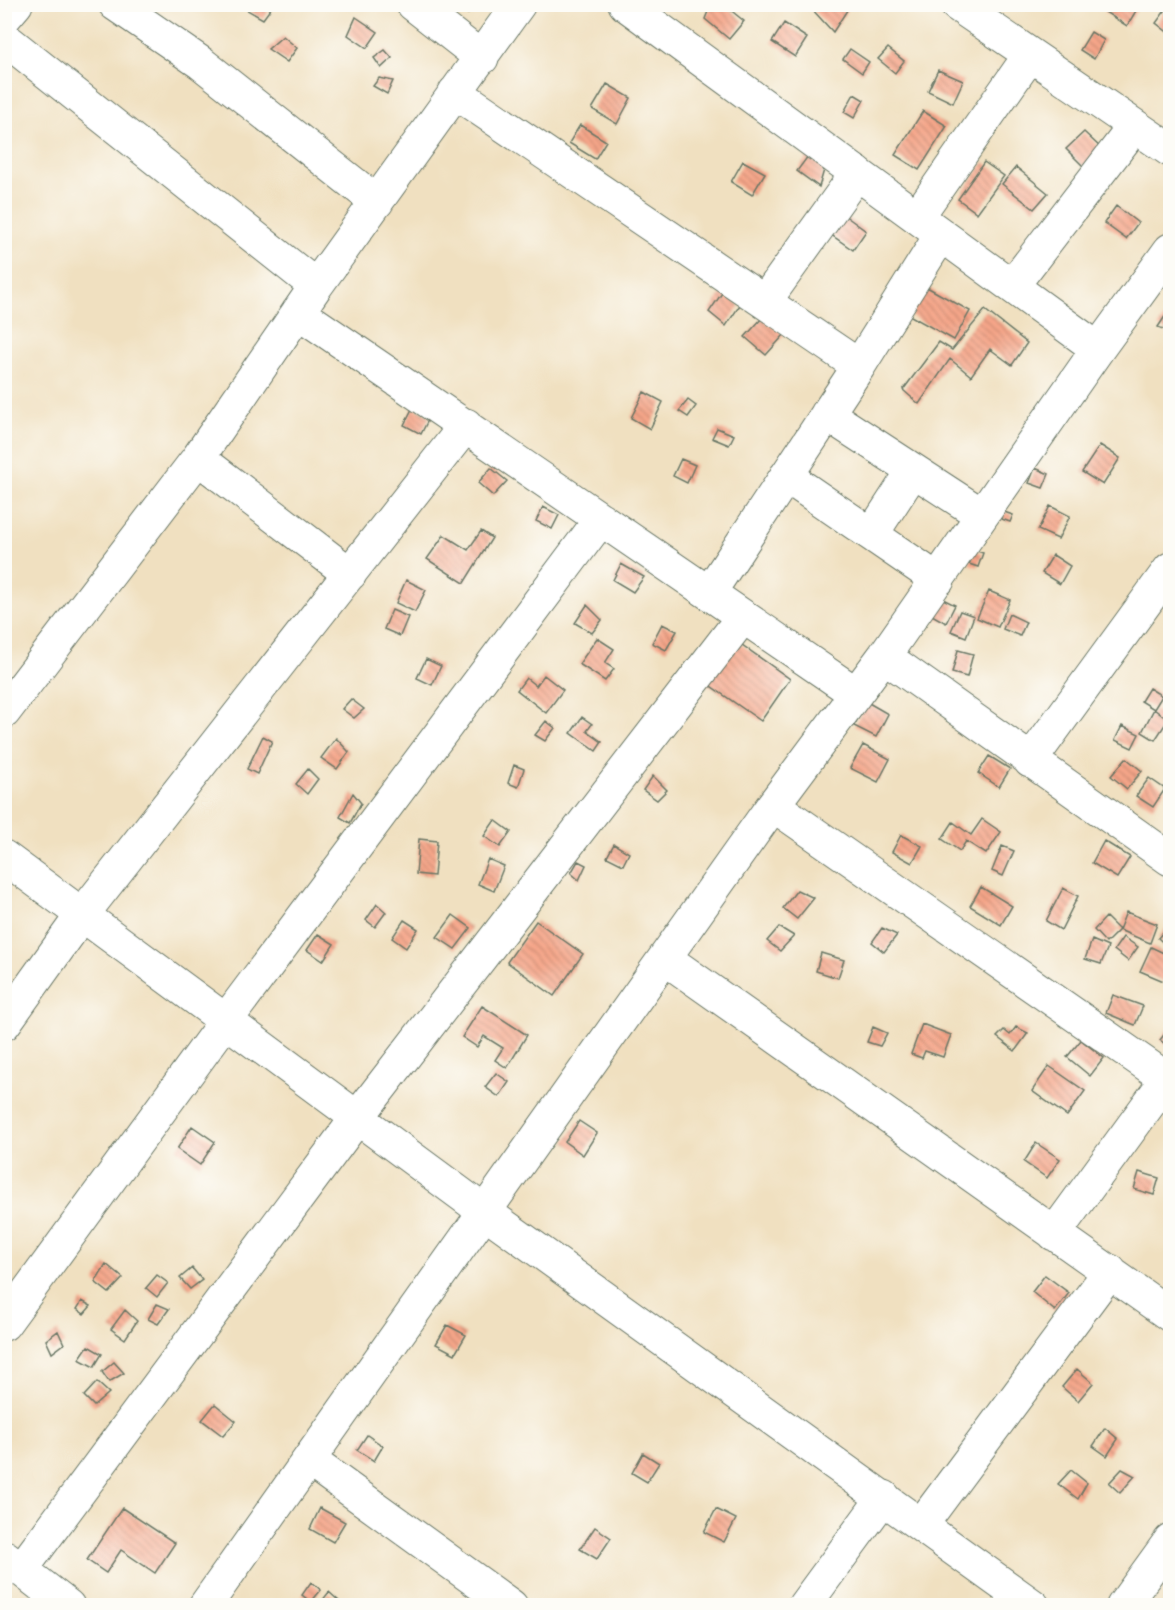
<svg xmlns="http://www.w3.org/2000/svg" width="1175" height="1610" font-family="'EB Garamond',serif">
	<defs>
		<pattern id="building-back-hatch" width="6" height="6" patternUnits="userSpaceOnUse" patternTransform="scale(1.5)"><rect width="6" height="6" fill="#f6a689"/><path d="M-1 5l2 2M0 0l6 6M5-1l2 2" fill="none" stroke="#c78871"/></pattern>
	</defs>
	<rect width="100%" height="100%" fill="#fdfcf7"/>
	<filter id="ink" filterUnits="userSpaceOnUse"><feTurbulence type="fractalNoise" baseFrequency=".0167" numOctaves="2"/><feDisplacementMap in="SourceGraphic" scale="12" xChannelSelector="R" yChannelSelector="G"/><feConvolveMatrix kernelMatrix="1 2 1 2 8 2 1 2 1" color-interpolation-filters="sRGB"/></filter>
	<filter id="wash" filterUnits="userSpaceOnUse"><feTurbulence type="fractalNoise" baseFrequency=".008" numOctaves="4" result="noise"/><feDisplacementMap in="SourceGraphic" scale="24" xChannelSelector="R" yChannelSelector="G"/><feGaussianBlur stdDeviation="1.35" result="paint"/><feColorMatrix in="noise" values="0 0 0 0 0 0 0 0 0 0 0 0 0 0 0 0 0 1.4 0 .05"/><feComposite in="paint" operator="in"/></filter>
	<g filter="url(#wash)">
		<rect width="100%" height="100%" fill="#f0e0c0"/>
		<g id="blocks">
			<path fill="url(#building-back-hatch)" d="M243,4H274L263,19L242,7Z
				M457,4H477L468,14Z
				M711,4H723L744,21L729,39L705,19Z
				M812,4H851L833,32L810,7Z
				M1110,4H1140L1127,26L1105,12Z
				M1170,4V34L1156,23Z
				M356,17L378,32L367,48L348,35Z
				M784,23L807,38L795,57L772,42Z
				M1091,32L1104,40L1094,59L1080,50Z
				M283,36L297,48L287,62L268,49Z
				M888,48L904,61L895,73L878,59Z
				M850,49L869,62L862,73L843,59Z
				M385,50L392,58L381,68L374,58Z
				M938,70L963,81L953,103L928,91Z
				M379,78L393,81L387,94L373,86Z
				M607,84L631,98L617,124L592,109Z
				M854,94L864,100L854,118L844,112Z
				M923,111L947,126L919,170L895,155Z
				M580,125L606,141L595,159L569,143Z
				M1084,132L1102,149L1084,167L1066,149Z
				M811,152L826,163L819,187L797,171Z
				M743,161L765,173L752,195L731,182Z
				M984,162L1004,176L977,213L958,199Z
				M1016,167L1048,193L1034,209L1002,184Z
				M1116,206L1138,223L1126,239L1104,223Z
				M844,215L866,231L853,250L830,234Z
				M925,286L970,311L954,340L909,315Z
				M722,293L740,305L726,326L709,312Z
				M1170,309V332L1158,327Z
				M985,310L1027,343L1012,365L990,349L971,376L950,359L919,404L903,390L939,342L952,350Z
				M763,317L784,335L766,355L745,337Z
				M644,392L663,402L650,429L631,418Z
				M688,400L696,406L688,417L679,411Z
				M413,407L430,416L421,434L404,425Z
				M717,428L734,435L729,445L712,438Z
				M1100,445L1120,458L1103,485L1082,472Z
				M681,459L695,465L687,483L673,476Z
				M491,468L507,481L493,496L478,483Z
				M1035,468L1049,474L1043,488L1029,483Z
				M1050,506L1070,516L1058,539L1038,530Z
				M543,507L559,515L552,529L536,521Z
				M1004,512L1013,515L1010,522L1002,519Z
				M481,531L492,538L464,583L427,559L444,535L468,550Z
				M974,550L983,553L978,567L969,564Z
				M1053,555L1070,566L1060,584L1042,573Z
				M621,564L644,577L633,592L613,580Z
				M406,580L426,590L415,612L396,603Z
				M989,591L1010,600L998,627L977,618Z
				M939,597L955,605L946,623L930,614Z
				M587,605L602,620L592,633L575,623Z
				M392,610L408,617L400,636L384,629Z
				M960,611L974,616L966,637L951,631Z
				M1009,614L1026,622L1020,636L1003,629Z
				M662,624L677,631L666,650L652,643Z
				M597,638L614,649L605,663L614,669L605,681L579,664Z
				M735,640L790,679L761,721L705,682Z
				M958,650L973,654L967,677L952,673Z
				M426,659L441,666L432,685L417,678Z
				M544,675L563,690L546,713L517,690L526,678L536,686Z
				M1149,688L1162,696L1154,709L1141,701Z
				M351,699L364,709L354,718L342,709Z
				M867,702L888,714L876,737L854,726Z
				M1154,709L1168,720L1155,740L1142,732Z
				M582,717L592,724L587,731L602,742L596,751L571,733Z
				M546,721L555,728L545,741L535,735Z
				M1122,726L1139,734L1132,748L1115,740Z
				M263,736L272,741L257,774L247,769Z
				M336,738L349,752L337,769L321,758Z
				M863,745L890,759L878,782L850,768Z
				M989,756L1010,769L999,787L978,773Z
				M1126,758L1142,771L1127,789L1111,776Z
				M514,765L524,769L518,787L508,783Z
				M308,769L318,779L307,794L296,784Z
				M653,776L667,790L657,800L643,790Z
				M1149,778L1165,789L1153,807L1136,796Z
				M353,793L361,803L350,823L340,817Z
				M982,819L1001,832L986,854L966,841L960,851L942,839L953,822L971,835Z
				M495,820L511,832L500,847L484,836Z
				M901,835L922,846L912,863L892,852Z
				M419,839L437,841L434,876L416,874Z
				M1104,841L1130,857L1117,878L1092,863Z
				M614,844L629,853L623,865L607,857Z
				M1002,846L1014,851L1003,876L992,871Z
				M488,859L504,866L494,891L478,884Z
				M578,861L586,865L579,880L571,873Z
				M981,887L1012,906L1001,925L970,906Z
				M1063,888L1078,896L1061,930L1046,921Z
				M797,890L814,898L797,919L783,908Z
				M377,904L386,912L375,927L366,920Z
				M1126,912L1157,924L1150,943L1119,930L1106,943L1094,930L1106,917L1119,930Z
				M453,915L471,928L455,949L437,937Z
				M404,920L418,929L406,948L392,938Z
				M536,921L583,954L554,996L507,962Z
				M1170,924V949L1158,938Z
				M779,927L794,936L780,951L767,941Z
				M882,928L897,935L884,952L872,942Z
				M318,934L334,944L323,961L307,950Z
				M1123,937L1138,947L1128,961L1114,950Z
				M1092,940L1108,947L1101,964L1085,959Z
				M1151,947L1170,956V972L1166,982L1140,971Z
				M821,953L844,960L838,978L816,971Z
				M1113,995L1143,1006L1135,1025L1106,1013Z
				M482,1006L527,1035L507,1068L495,1060L503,1048L484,1036L477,1047L462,1037Z
				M922,1024L951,1035L943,1057L925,1051L922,1058L911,1054Z
				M873,1027L887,1033L880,1046L867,1042Z
				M1016,1027L1028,1033L1015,1051L997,1037L1004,1030L1010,1035Z
				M1169,1028L1170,1029V1048L1160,1040Z
				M1081,1040L1104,1058L1090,1076L1067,1057Z
				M1049,1066L1085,1091L1067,1116L1032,1091Z
				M496,1073L509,1082L499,1097L485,1087Z
				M579,1121L597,1133L583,1155L565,1142Z
				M192,1126L215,1142L200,1165L177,1149Z
				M1036,1143L1060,1159L1047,1178L1024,1162Z
				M1139,1172L1159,1178L1154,1195L1134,1189Z
				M106,1264L123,1278L109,1293L95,1282Z
				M192,1268L202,1280L190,1289L180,1278Z
				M157,1275L168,1283L157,1297L146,1288Z
				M1045,1275L1069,1293L1055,1311L1032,1292Z
				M82,1301L91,1306L84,1314L77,1309Z
				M157,1304L169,1309L158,1324L148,1319Z
				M125,1310L137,1321L125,1339L111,1329Z
				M447,1325L466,1335L455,1354L436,1344Z
				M58,1331L64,1344L52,1353L46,1340Z
				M88,1346L102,1354L94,1367L79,1359Z
				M114,1362L124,1373L109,1382L102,1372Z
				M1077,1369L1093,1383L1078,1401L1062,1387Z
				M97,1382L109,1393L94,1406L84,1396Z
				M215,1404L236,1421L223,1436L202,1420Z
				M1105,1428L1118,1439L1107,1456L1093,1446Z
				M367,1435L383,1446L374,1461L357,1450Z
				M643,1453L659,1463L647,1482L632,1473Z
				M1122,1469L1135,1476L1120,1493L1109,1483Z
				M1071,1470L1087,1483L1078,1499L1058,1484Z
				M122,1508L175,1543L155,1573L121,1550L106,1573L87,1560Z
				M320,1508L345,1522L333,1542L310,1529Z
				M716,1509L736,1519L724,1542L704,1532Z
				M595,1527L611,1538L597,1559L580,1549Z
				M311,1582L321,1590L311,1602L302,1595Z
				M329,1592L340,1602L336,1606H318Z"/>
		</g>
	</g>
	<g filter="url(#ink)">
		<use href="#blocks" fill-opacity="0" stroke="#687665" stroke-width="1.5"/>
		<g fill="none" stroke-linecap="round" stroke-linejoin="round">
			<defs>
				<path id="minor" d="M115,4L201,63L377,202
					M413,4L482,58
					M625,4L1098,349
					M956,4L1170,150
					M4,38L316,286
					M455,92L859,366
					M917,217L1030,55
					M1012,286L1134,127
					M765,301L857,173
					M298,312L855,693
					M827,414L982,515
					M198,458L350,574
					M786,476L938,580
					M872,534L913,471
					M709,593L859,366L941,235
					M884,656L1170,859
					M4,712L198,458L316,286L519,4
					M1030,761L1170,569
					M773,805L1170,1081
					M666,959L1170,1315
					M4,1024L82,915L466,425
					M1054,1234L1167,1079
					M4,1324L227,1019L601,519
					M309,1460L511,1606
					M922,1524L1110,1271
					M5,1557L68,1606
					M21,1570L357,1118L742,618
					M205,1606L773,805L884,656L1098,349L1170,250
					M804,1606L884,1497
					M1123,1606L1170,1541"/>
				<path id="tertiary" d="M4,18L16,4
					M4,857L485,1212L1033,1606"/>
			</defs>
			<use href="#minor" stroke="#687665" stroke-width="35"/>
			<use href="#tertiary" stroke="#687665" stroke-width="35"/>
			<use href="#minor" stroke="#fff" stroke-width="33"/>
			<use href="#tertiary" stroke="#fff" stroke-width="33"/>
		</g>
	</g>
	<rect width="1175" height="1610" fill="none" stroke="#fdfcf7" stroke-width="24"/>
</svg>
